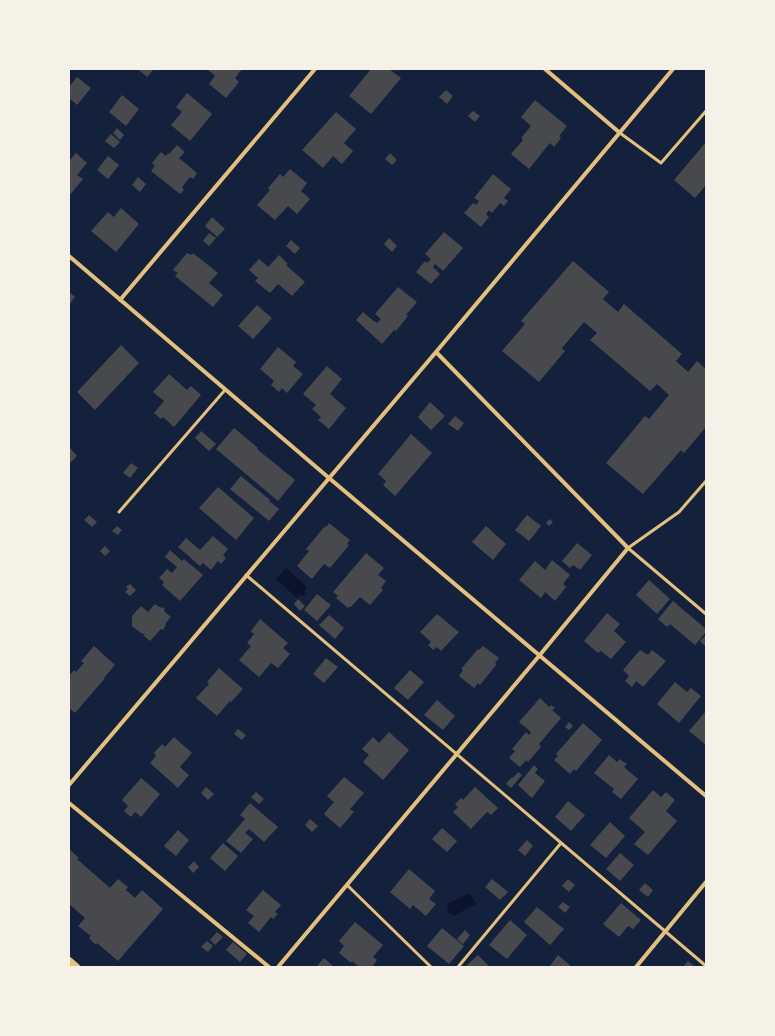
<svg xmlns="http://www.w3.org/2000/svg" width="775" height="1036" font-family="'DejaVu Sans',sans-serif">
	<rect width="100%" height="100%" fill="#14213d"/>
	<path fill="#0b132b" d="M286,568L307,587L305,590L306,592L303,596L300,595L297,598L276,579Z
		M470,893L476,904L453,916L451,913L449,914L447,909L449,908L447,904Z"/>
	<path fill="#48494c" d="M138,69H154L147,77Z
		M207,69H242L235,78L239,82L226,98L209,84L215,76Z
		M371,69H389L401,78L371,114L349,96Z
		M77,77L91,88L77,105L69,98V87Z
		M446,90L453,96L447,104L439,97Z
		M187,93L212,114L190,141L171,125L182,112L176,107Z
		M122,95L139,109L126,126L109,112Z
		M535,100L567,126L559,136L561,138L554,147L550,143L529,169L511,154L523,140L521,138L531,126L521,117Z
		M473,111L480,116L475,122L468,116Z
		M336,112L356,129L344,143L353,151L342,164L333,156L323,168L302,150Z
		M117,128L124,135L120,140L113,133Z
		M111,134L120,142L114,148L105,141Z
		M706,142V185L695,198L674,180Z
		M177,145L185,152L179,158L197,173L193,179L190,177L182,187L184,190L180,194L151,171L155,166L152,163L161,152L166,156L168,153L169,154Z
		M76,153L87,163L77,175L83,179L69,196V161Z
		M390,153L397,160L392,165L385,159Z
		M108,156L119,165L108,179L97,170Z
		M290,169L307,183L301,191L310,199L297,214L288,206L275,220L257,205L270,190L268,188L280,174L283,177Z
		M493,174L511,189L504,198L508,201L504,206L500,203L492,213L489,210L486,214L489,217L481,227L464,213L473,203L476,205L479,201L474,198Z
		M138,177L146,184L140,192L132,185Z
		M121,208L139,224L116,252L91,231L108,212L114,217Z
		M212,217L225,229L217,237L205,226Z
		M444,232L463,248L443,271L435,264L433,267L440,274L431,284L416,272L425,261L427,263L431,259L425,254Z
		M209,233L216,238L209,246L203,241Z
		M389,238L397,246L392,252L384,244Z
		M291,240L300,248L295,254L286,246Z
		M187,253L192,255L193,253L218,273L209,283L223,295L213,307L175,276L178,273L173,270Z
		M279,255L288,264L286,265L305,282L292,296L278,284L270,293L255,281L258,278L249,270L259,259L268,267Z
		M573,261L609,292L603,299L618,312L624,304L682,354L676,361L688,372L697,361L706,369V427L684,453L681,450L643,494L606,463L645,416L649,419L669,395L657,384L650,391L590,340L597,333L584,322L562,348L565,351L539,382L502,351L525,324L521,321Z
		M398,287L417,302L406,315L408,316L396,331L394,330L382,344L356,320L363,312L375,322V321L377,323L381,319L375,314Z
		M69,292L75,297L69,305Z
		M257,305L272,318L253,339L238,326Z
		M121,345L139,363L95,410L77,392Z
		M278,347L296,362L293,366L303,374L287,393L282,388L279,392L271,385L274,381L260,369Z
		M327,366L342,379L330,394L346,408L329,429L318,420L321,417L312,409L316,405L303,394Z
		M169,374L187,390L191,386L201,395L174,427L163,417L161,419L154,413L164,401L153,392Z
		M430,402L445,416L431,430L418,417Z
		M455,416L464,423L458,431L448,424Z
		M234,428L258,448L257,449L295,480L278,501L216,449Z
		M201,431L216,444L209,451L195,438Z
		M411,434L432,453L395,496L383,485L386,481L378,474Z
		M69,447L77,456L70,463L69,462Z
		M131,463L138,468L130,478L123,473Z
		M241,476L270,500L269,501L279,509L269,521L230,489Z
		M218,487L254,518L236,540L199,508Z
		M89,515L97,522L92,527L84,520Z
		M527,515L541,526L529,541L515,530Z
		M550,519L553,522L549,526L546,523Z
		M329,523L350,540L347,544L349,545L330,568L324,564L312,579L297,566L309,551L306,549L325,526L326,527Z
		M117,526L122,530L118,535L112,531Z
		M486,526L506,544L493,560L472,542Z
		M213,536L228,549L223,555L226,558L221,564L218,561L211,570L203,563L200,566L178,547L186,538L200,550Z
		M577,543L592,555L580,570L573,565L570,568L562,561Z
		M105,546L110,551L105,556L100,551Z
		M170,550L182,561L184,559L203,575L180,601L162,585L164,582L159,578L167,569L172,573L177,567L165,557Z
		M366,553L384,568L378,575L386,581L381,588L383,590L370,605L360,597L351,607L350,606L348,608L336,598L338,596L333,592Z
		M552,560L570,575L563,584L566,587L555,601L545,592L541,598L519,580L535,561L545,570Z
		M649,580L670,599L657,614L636,595Z
		M130,584L136,590L130,596L125,592L128,589L126,587Z
		M317,594L331,605L317,621L304,610Z
		M298,599L305,606L300,611L294,604Z
		M673,601L706,629V632L695,645L670,624L667,627L658,619Z
		M155,604L161,608L162,607L165,609L164,611L171,617L165,624L166,625L163,630L161,629L150,641L143,635L145,634L141,633L132,626V616L141,606L148,612Z
		M607,613L620,624L614,631L626,642L611,659L601,651L598,653L584,641Z
		M437,614L459,632L441,651L437,647L433,650L428,645L431,642L420,632Z
		M329,615L344,628L335,639L319,625Z
		M260,619L288,643L283,648L290,654L278,668L271,663L259,677L239,660L251,646L247,643L254,634L251,631Z
		M706,635V647L700,641Z
		M94,646L115,665L104,678H105L75,713L69,708V676L74,670L76,672L84,663L81,661Z
		M483,646L499,658L495,663L497,664L480,685L478,683L474,688L459,676L463,670L461,669L478,649L479,650Z
		M640,650L648,655L652,650L666,661L643,687L636,681L632,687L625,681L629,676L623,670Z
		M326,658L338,667L324,683L313,674Z
		M219,668L243,689L231,702L230,701L217,716L196,698L209,684L207,682Z
		M410,670L424,682L408,700L394,688Z
		M675,682L687,692L691,688L701,696L679,723L657,704Z
		M540,698L549,707L551,705L555,708L552,710L561,718L539,744L541,747L528,762L526,760L520,767L509,758L515,751L512,749L526,732L529,735L531,732L519,722Z
		M437,700L455,716L443,730L424,715Z
		M706,711V745L689,731Z
		M569,722L573,726L569,730L565,727Z
		M583,723L602,740L576,771L574,769L570,774L554,760L558,756L556,754Z
		M238,729L246,735L242,740L234,734Z
		M389,732L409,750L383,780L363,762L369,755L362,749L373,737L379,743Z
		M174,737L192,753L180,767L189,775L178,788L150,763L156,756L154,753L162,744L165,747Z
		M609,755L617,762L619,759L627,764L624,767L638,779L621,799L612,792L614,789L594,773Z
		M534,765L538,769L535,773L545,781L532,798L518,785Z
		M518,772L522,775L511,788L506,784L512,777L513,778Z
		M344,777L364,793L350,809L354,812L340,828L324,814L334,802L327,796Z
		M141,778L160,794L141,817L135,812L131,817L124,811L128,806L122,800Z
		M206,787L214,794L208,800L201,793Z
		M475,787L498,808L491,815L487,812L471,829L453,812L458,807L455,804L461,798L463,800Z
		M653,790L661,797L666,792L675,800L666,811L677,821L648,855L634,844L645,832L629,818Z
		M256,792L264,799L259,804L251,797Z
		M568,801L585,815L571,831L555,817Z
		M250,803L278,827L264,842L249,829L245,833L253,839L241,853L226,841L245,819L240,815Z
		M310,819L318,826L312,832L305,825Z
		M610,822L625,836L606,858L590,845Z
		M442,828L457,841L447,852L432,839Z
		M178,830L189,840L176,856L164,846Z
		M527,840L533,846L525,856L518,850Z
		M223,843L238,856L225,871L210,858Z
		M69,849L79,858L77,859L110,888L118,879L128,887L126,890L135,898L142,890L163,909L118,961L97,943L96,945L89,938L91,936L78,926L85,918L69,904Z
		M620,853L634,865L620,881L606,869Z
		M194,861L199,867L193,873L188,867Z
		M409,869L435,891L429,899L436,904L426,916L413,905L410,909L390,892Z
		M492,879L508,892L500,900L485,887Z
		M568,879L575,885L569,892L562,886Z
		M645,883L653,890L648,897L639,890Z
		M263,890L281,905L275,912L278,914L273,919L271,917L259,932L248,923L254,916L246,910Z
		M563,902L570,907L565,913L558,907Z
		M621,903L641,920L633,929L628,926L619,937L603,924Z
		M537,907L564,929L550,945L524,922Z
		M510,920L527,935L507,959L489,945Z
		M355,922L383,945L373,957L377,960L372,967H359L352,961L351,963L339,953L344,946L339,941Z
		M442,928L464,946L449,964L427,946Z
		M465,930L470,935L463,944L457,939Z
		M217,932L223,937L215,945L210,940Z
		M207,941L213,946L208,952L201,947Z
		M233,942L247,954L240,962L226,950Z
		M478,955L490,967H465Z
		M558,955L572,967H549Z
		M324,958L334,967H316Z
		M688,961L695,967H683Z"/>
	<g fill="none" stroke-linecap="round" stroke-linejoin="round">
		<path stroke="#e5c07b" stroke-width="3" d="M620,133L661,163L706,111
			M706,481L679,512L628,548L706,614
			M119,512L225,390
			M246,575L706,966
			M347,885L431,967
			M458,967L561,843"/>
		<path stroke="#e5c07b" stroke-width="4" d="M545,69L620,133
			M69,256L329,478L706,796
			M120,300L315,69
			M69,785L436,352L673,69
			M69,803L269,967
			M278,967L539,656L628,548L436,352
			M636,967L706,882"/>
		<path stroke="#e5c07b" stroke-width="8" d="M69,961L76,967"/>
	</g>
	<rect width="775" height="1036" fill="none" stroke="#f6f1e7" stroke-width="140"/>
</svg>
